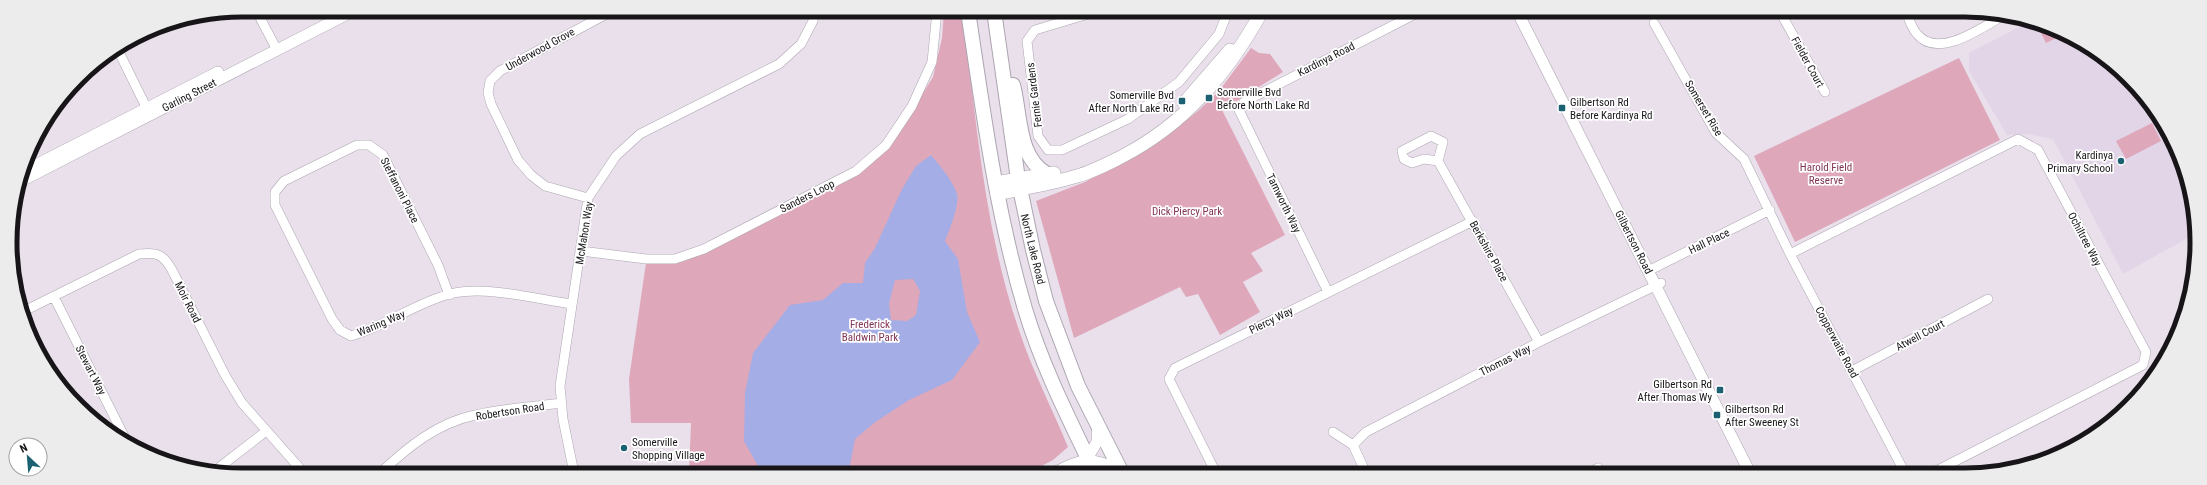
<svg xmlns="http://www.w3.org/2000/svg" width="2207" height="485" font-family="'Roboto Condensed',sans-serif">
	<rect width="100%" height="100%" fill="#e9e0ec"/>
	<path fill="#e3d5e8" d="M2027,23L2081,41L2149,101L2189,183L2193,235L2123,274L2053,139L2027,134L2007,135L1969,71V53Z"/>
	<path fill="#dea7ba" d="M944,11H963C976,119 984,232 1021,336C1034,374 1053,410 1068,447L1053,460L1028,473H689L691,423H631L629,379L646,263L682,262L772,219L858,175L888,149L933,77L942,38Z
		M2038,27L2063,35L2046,43Z
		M1251,48L1259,53L1270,54L1283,72L1222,110L1285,235L1251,253L1263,271L1243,282L1260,312L1220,335L1198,294L1186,297L1180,287L1074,338L1036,201L1085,182L1171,133L1198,111L1219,91Z
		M1959,58L2000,140L1795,242L1754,156Z
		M2152,123L2161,141L2126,159L2116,141Z"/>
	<path fill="#a4ade5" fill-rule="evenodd" d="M931,155C940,166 952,179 957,194C960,204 949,231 945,241L958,259L967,312L980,342L952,380L909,400L874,423L855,439L850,465L847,473H766L758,466L744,441L745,393L753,353L790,305L823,300L843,283H863L865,263L875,248L902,189L916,166ZM913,279L920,291L916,315L907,321L891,320L889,304L895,280Z"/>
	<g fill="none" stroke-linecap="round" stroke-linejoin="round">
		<defs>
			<path id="minor" d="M256,10L277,50
				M1090,11L1085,15L1035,30L1027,41L1038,136L1048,150H1062L1128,119L1179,82L1219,34L1228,11
				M1396,11L1401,21
				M1780,12L1825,92
				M1906,12C1909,19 1912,29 1917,34C1938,60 1983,27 2004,15
				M1654,23L1716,133L1744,159L1790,254L1905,473
				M118,50L149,113
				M1438,161L1443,142L1431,136L1402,151L1404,159L1412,163L1424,159L1438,161L1539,342
				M588,198L545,186L531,175L518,160L491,104L488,93L490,81L500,71L614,10
				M581,251L646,259H675L704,249L856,171L886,145L912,106L932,62L937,11
				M1790,254L2018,139L2038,150L2146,352L2143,365L1932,473
				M1648,271L1770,210
				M1328,292L1239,110L1244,102L1421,11
				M449,295L438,265L383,155L369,145H357L284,181L275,192V205L332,319L340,330L351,336C386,326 415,303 450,294C486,285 535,299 572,304
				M54,297L128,444
				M22,312L139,254C157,252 163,254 172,270L225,375L242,403L304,473
				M1852,371L1988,299
				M1333,432L1353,445L1366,473
				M1353,445L1366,432L1539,342L1661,283
				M212,473L265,432
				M380,473C408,447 437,423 475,415C503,408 533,407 561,403
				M574,473L563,419L560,386L588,198L616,156L640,134L779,64L801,44L813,21L814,11
				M1216,473L1169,379L1175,368L1473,221
				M1588,473L1598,468L1601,473"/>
			<path id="tertiary" d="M1517,11L1750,473
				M26,170L218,72
				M23,180L355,10
				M1084,464L1097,442L1098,425
				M1054,473C1085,457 1088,458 1120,469"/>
			<path id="secondary" d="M1184,103L1230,50
				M995,183L1054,173
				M997,194C1023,188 1051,184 1077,176C1092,172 1107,164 1121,157C1185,124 1228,73 1262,11"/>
			<path id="primary" d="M968,11C983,111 996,211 1025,309C1042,366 1069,419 1095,473
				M994,11L1018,179L1033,250L1046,301L1078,386L1122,473
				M1013,85C1021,115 1017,157 1047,174"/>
		</defs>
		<use href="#minor" stroke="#ada5b1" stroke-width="10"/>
		<use href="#tertiary" stroke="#ada5b1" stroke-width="12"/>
		<use href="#secondary" stroke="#ada5b1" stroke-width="14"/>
		<use href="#primary" stroke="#ada5b1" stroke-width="16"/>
		<use href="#minor" stroke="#fff" stroke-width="9"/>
		<use href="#tertiary" stroke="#fff" stroke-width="11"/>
		<use href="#secondary" stroke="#fff" stroke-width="13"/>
		<use href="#primary" stroke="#fff" stroke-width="14"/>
	</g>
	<g fill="#1b6172" stroke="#fff" stroke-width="1.5">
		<rect x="1205" y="94" width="8" height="8" rx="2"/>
		<rect x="1178" y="97" width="8" height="8" rx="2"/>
		<rect x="1558" y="104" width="8" height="8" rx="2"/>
		<circle cx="2121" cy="161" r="4"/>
		<rect x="1716" y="386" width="8" height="8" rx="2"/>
		<rect x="1713" y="411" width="8" height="8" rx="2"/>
		<circle cx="624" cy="448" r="4"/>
	</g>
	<g text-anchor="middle" stroke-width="3.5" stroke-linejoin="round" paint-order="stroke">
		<g font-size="11" fill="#181519" stroke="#fff">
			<text transform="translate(540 49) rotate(-29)" y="4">Underwood Grove</text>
			<text transform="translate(1326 59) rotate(-27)" y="4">Kardinya Road</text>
			<text transform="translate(1808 62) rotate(61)" y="4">Fielder Court</text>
			<text transform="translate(189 95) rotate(-27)" y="4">Garling Street</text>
			<text transform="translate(1034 95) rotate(-97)" y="4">Fernie Gardens</text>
			<text transform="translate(1704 108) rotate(59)" y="4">Somerset Rise</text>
			<text transform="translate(400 190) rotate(63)" y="4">Steffanoni Place</text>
			<text transform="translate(807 196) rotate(-27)" y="4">Sanders Loop</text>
			<text transform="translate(1284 203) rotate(64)" y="4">Tamworth Way</text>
			<text transform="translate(584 233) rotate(-81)" y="4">McMahon Way</text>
			<text transform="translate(2085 239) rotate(62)" y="4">Ochiltree Way</text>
			<text transform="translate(1709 241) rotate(-26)" y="4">Hall Place</text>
			<text transform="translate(1634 242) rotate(63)" y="4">Gilbertson Road</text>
			<text transform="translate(1033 249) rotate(76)" y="4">North Lake Road</text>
			<text transform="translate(1489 251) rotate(61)" y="4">Berkshire Place</text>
			<text transform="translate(188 302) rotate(63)" y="4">Moir Road</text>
			<text transform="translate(1271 320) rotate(-26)" y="4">Piercy Way</text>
			<text transform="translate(381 323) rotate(-23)" y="4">Waring Way</text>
			<text transform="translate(1920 335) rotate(-28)" y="4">Atwell Court</text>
			<text transform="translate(1837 342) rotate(62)" y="4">Copperwaite Road</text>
			<text transform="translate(1505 360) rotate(-27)" y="4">Thomas Way</text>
			<text transform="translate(91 370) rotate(63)" y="4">Stewart Way</text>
			<text transform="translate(510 411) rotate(-9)" y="4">Robertson Road</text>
		</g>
		<g font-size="11" fill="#181519" stroke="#fff" text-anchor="start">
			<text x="1217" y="96">Somerville Bvd<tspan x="1217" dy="13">Before North Lake Rd</tspan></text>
			<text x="1174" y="99" text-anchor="end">Somerville Bvd<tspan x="1174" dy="13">After North Lake Rd</tspan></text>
			<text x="1570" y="106">Gilbertson Rd<tspan x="1570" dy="13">Before Kardinya Rd</tspan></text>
			<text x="2113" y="159" text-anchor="end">Kardinya<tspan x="2113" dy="13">Primary School</tspan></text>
			<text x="1712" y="388" text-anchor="end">Gilbertson Rd<tspan x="1712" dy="13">After Thomas Wy</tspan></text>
			<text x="1725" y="413">Gilbertson Rd<tspan x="1725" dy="13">After Sweeney St</tspan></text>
			<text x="632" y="446">Somerville<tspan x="632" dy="13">Shopping Village</tspan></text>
		</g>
		<g font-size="11" fill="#823656" stroke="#fff">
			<text x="1826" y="171">Harold Field<tspan x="1826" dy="13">Reserve</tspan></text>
			<text x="1187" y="215">Dick Piercy Park</text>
			<text x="870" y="328">Frederick<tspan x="870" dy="13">Baldwin Park</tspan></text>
		</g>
	</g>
	<path d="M0 0H2207V485H0ZM242 17H1965A225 225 0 0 1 2190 242V243A225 225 0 0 1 1965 468H242A225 225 0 0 1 17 243V242A225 225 0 0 1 242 17Z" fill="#edeced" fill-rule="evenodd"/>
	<path fill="none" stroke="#181519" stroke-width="5" d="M242 17H1965A225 225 0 0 1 2190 242V243A225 225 0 0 1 1965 468H242A225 225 0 0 1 17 243V242A225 225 0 0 1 242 17Z"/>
	<g transform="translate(28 457) rotate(334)"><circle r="19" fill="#ffffff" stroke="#a3a1a3"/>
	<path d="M0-3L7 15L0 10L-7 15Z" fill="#1b6172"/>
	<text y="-6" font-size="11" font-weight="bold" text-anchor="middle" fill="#181519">N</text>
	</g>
</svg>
